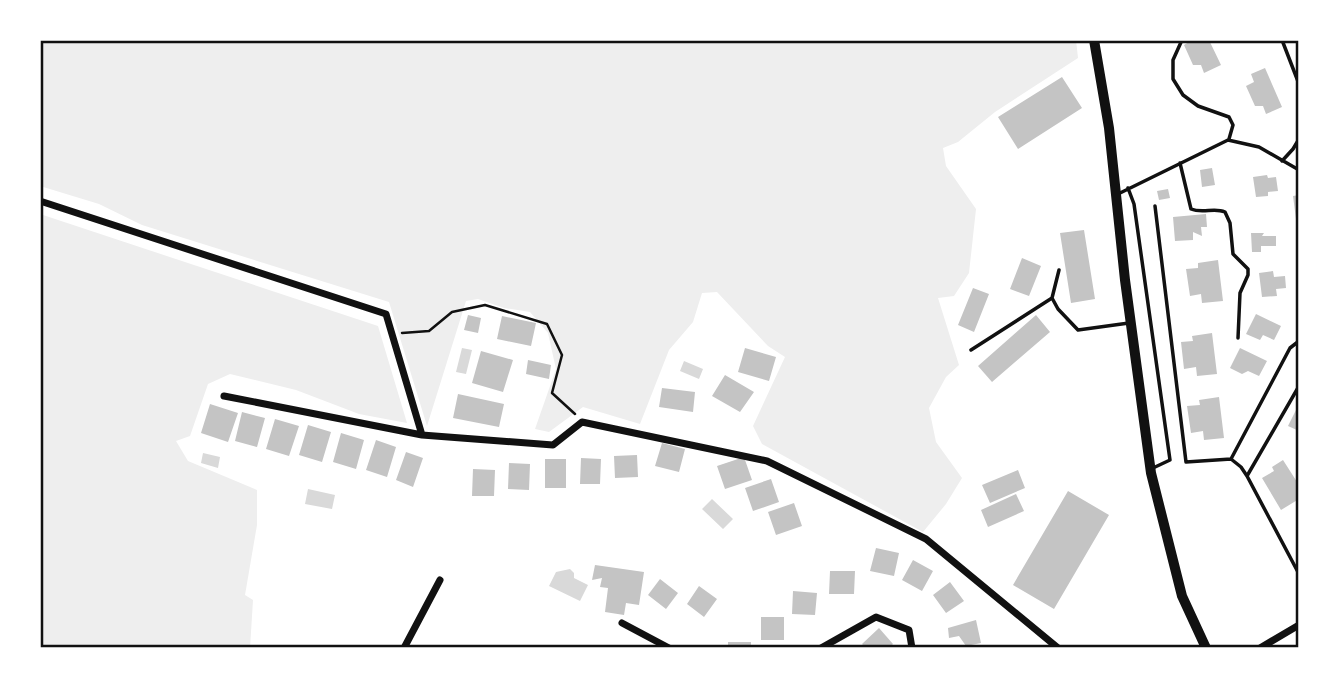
<svg xmlns="http://www.w3.org/2000/svg" width="1339" height="688" font-family="'IBM Plex Serif',serif">
	<rect width="100%" height="100%" fill="#fff"/>
	<path fill="#eee" d="M40,40H1076L1078,58L995,112L958,142L943,148L946,166L976,209L969,273L954,296L938,298L959,365L946,377L929,408L936,442L962,478L946,504L923,532L762,444L753,426L785,357L768,346L717,292L702,293L693,322L669,350L640,424L583,407L549,432L535,429L556,369L548,333L530,312L504,308L478,299L466,301L427,426L389,302L142,225L99,204L40,186Z
		M40,214L378,326L407,423L359,414L296,390L230,374L208,384L190,436L176,441L188,461L257,490V525L245,595L253,600L250,648H40Z"/>
	<path fill="#d9d9d9" d="M462,348L472,350L466,374L456,372Z
		M684,361L703,369L699,379L680,371Z
		M203,453L220,457L218,468L201,463Z
		M308,489L335,495L332,509L305,504Z
		M712,499L733,519L723,529L702,509Z
		M570,569L574,573V578L588,585L580,601L549,586L556,572Z"/>
	<path fill="#c4c4c4" d="M1192,40H1209L1221,65L1204,73L1201,65H1193L1184,45Z
		M1265,68L1282,107L1266,114L1263,106H1255L1246,86L1254,82L1251,74Z
		M1062,77L1082,108L1018,149L998,117Z
		M1212,168L1215,185L1202,187L1200,170Z
		M1267,175L1268,178L1276,177L1278,191L1268,192V196L1256,197L1253,177Z
		M1168,189L1170,198L1159,200L1157,191Z
		M1299,195V218L1296,219L1293,196Z
		M1206,214L1207,227H1201L1202,236L1193,232V240L1175,241L1173,217Z
		M1084,230L1095,299L1071,303L1060,233Z
		M1251,233H1264L1262,236H1276V246H1261V252H1252Z
		M1022,258L1041,266L1029,296L1010,289Z
		M1218,260L1223,301L1202,303L1201,294L1190,296L1186,269L1198,268V263Z
		M1273,271L1274,277L1285,276L1286,288L1276,289L1277,296L1262,297L1259,273Z
		M973,288L989,294L974,332L958,325Z
		M1256,314L1281,326L1274,340L1263,335L1260,340L1246,334Z
		M468,315L481,318L478,333L464,330Z
		M1036,315L1050,332L992,382L978,366Z
		M502,316L536,323L531,346L497,339Z
		M1212,333L1217,374L1197,376L1196,367L1184,369L1181,342L1193,341L1192,336Z
		M745,348L776,357L769,381L738,372Z
		M1240,348L1267,361L1259,376L1248,371L1242,374L1230,368Z
		M481,351L513,360L503,392L472,383Z
		M528,360L551,365L549,379L526,374Z
		M725,375L754,392L740,412L712,396Z
		M662,388L695,392L693,412L659,407Z
		M458,394L504,404L499,427L453,418Z
		M1219,397L1224,438L1204,440L1203,431L1191,433L1187,406L1200,405L1199,400Z
		M210,404L238,413L228,442L201,433Z
		M1299,404V431L1288,426Z
		M242,412L265,418L257,447L235,441Z
		M275,419L299,426L289,456L266,449Z
		M308,425L331,432L322,462L299,455Z
		M341,433L364,440L356,469L333,462Z
		M376,440L396,447L387,477L366,470Z
		M662,443L685,449L679,472L655,466Z
		M406,452L423,458L413,487L396,480Z
		M637,455L638,477L615,478L614,456Z
		M744,457L752,480L725,489L717,466Z
		M581,458L601,459L600,484H580Z
		M545,459H566V488H545Z
		M1283,460L1299,485V499L1281,510L1262,478L1274,471L1272,467Z
		M509,463L530,464L529,490L508,489Z
		M473,469L495,470L494,496H472Z
		M1018,470L1025,488L990,503L982,485Z
		M771,479L779,502L753,511L745,488Z
		M1068,491L1109,515L1054,609L1013,585Z
		M1016,494L1024,511L988,527L981,510Z
		M794,503L802,526L776,535L768,512Z
		M876,548L899,553L894,576L870,571Z
		M913,560L933,571L922,591L902,580Z
		M595,565L644,572L639,605L626,603L624,615L605,612L608,588L600,587L602,578L592,580Z
		M830,571H855L854,594H829Z
		M660,579L678,593L666,609L648,595Z
		M950,582L964,601L946,613L933,595Z
		M699,586L717,599L704,617L687,604Z
		M793,591L817,593L815,615L792,614Z
		M761,617H784V640H761Z
		M976,620L981,643L966,646L959,636L949,638L948,628Z
		M879,628L893,644L889,648H866L862,644Z
		M728,642H751V648H728Z"/>
	<g fill="none" stroke-linecap="round" stroke-linejoin="round">
		<path stroke="#111" stroke-width="2.5" d="M402,333L429,331L452,312L485,305L547,324L562,355L552,393L575,414"/>
		<path stroke="#111" stroke-width="3.5" d="M1182,40L1173,60V79L1183,95L1198,106L1229,117L1233,125L1229,139
			M1282,40L1299,84
			M1282,161L1293,149L1299,139
			M1180,163L1191,209C1203,214 1214,207 1225,212L1230,223L1233,254L1248,269V275L1240,293L1238,338
			M1128,188L1134,204L1170,460L1153,468
			M1118,194L1228,140L1259,147L1299,170
			M1155,206L1186,462L1231,459L1290,348L1299,341
			M1059,270L1052,298L1058,309L1078,330L1129,323
			M971,350L1052,298
			M1299,386L1247,476L1299,574
			M1231,459L1241,467L1247,476"/>
		<path stroke="#111" stroke-width="7" d="M40,201L386,314L422,435
			M224,396L422,435L553,445L582,422L767,461L926,539L1058,648
			M622,623L669,648
			M404,648L440,580
			M821,648L876,617L909,630L912,648
			M1260,648L1299,625"/>
		<path stroke="#111" stroke-width="10" d="M1094,40L1109,128L1125,280L1151,473L1182,596L1206,648"/>
	</g>
	<rect width="1339" height="688" fill="none" stroke="#ffffff" stroke-width="84"/>
	<rect x="42" y="42" width="1255" height="604" fill="none" stroke="#111" stroke-width="2.5"/>
</svg>
